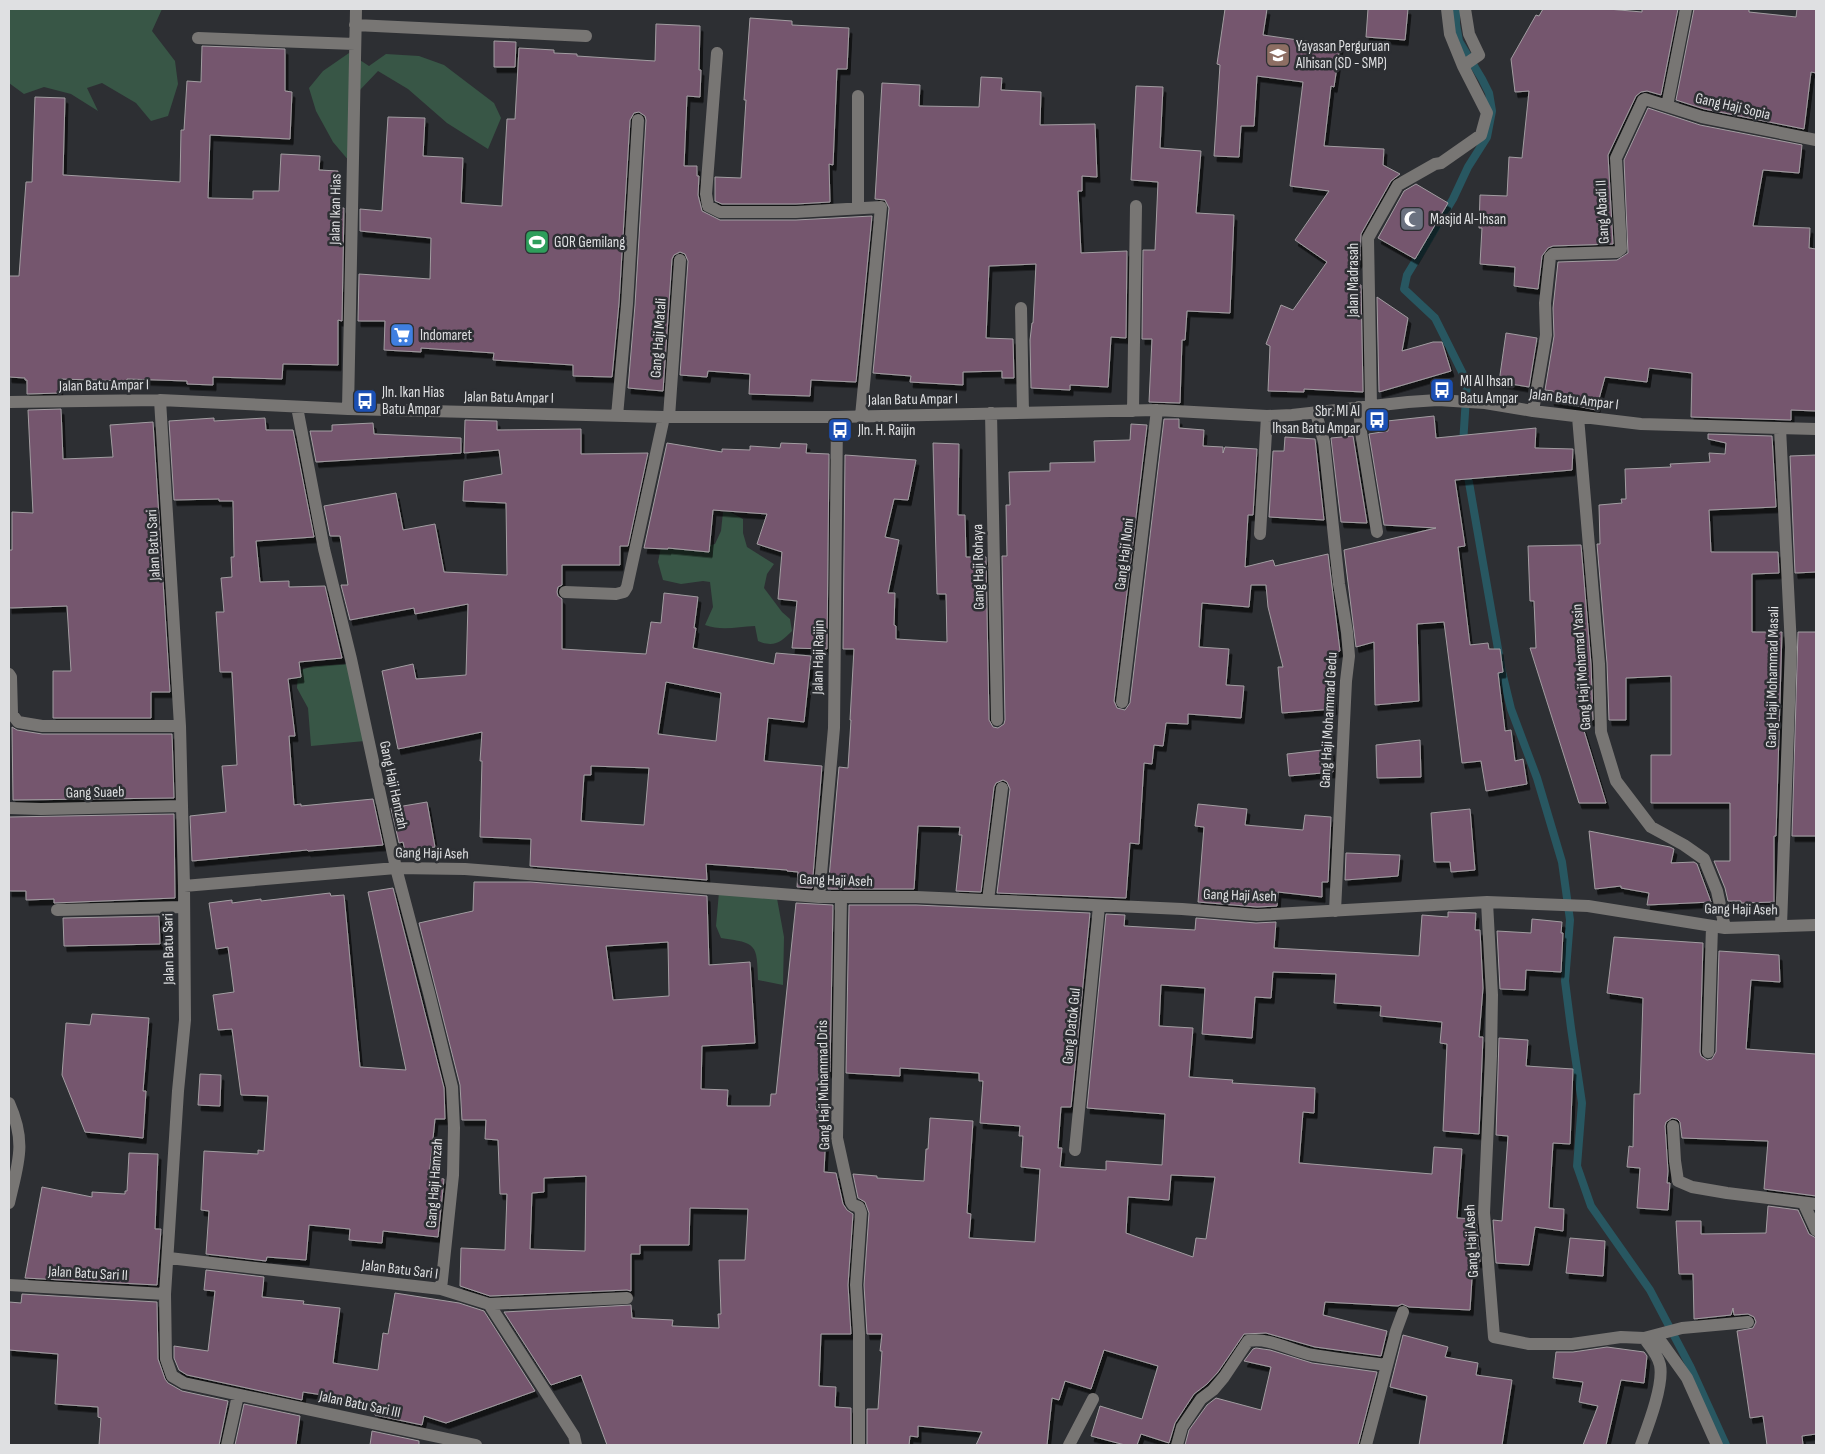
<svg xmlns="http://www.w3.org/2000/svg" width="1825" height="1454" font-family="'Sofia Sans Condensed',sans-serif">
	<defs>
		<filter id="shadow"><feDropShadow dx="3" dy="5.5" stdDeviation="0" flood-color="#0009"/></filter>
	</defs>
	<rect width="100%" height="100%" fill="#2d2f33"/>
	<path fill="#385646" d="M9,9H162L152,31L175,61L178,84L168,116L151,121L136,103L102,83L87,88L98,111L71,94L44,87L24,94L9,83Z
		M349,53L369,66L386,54L419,56L444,65L494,103L501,118L488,149L447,123L408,89L378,71L359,91L355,168L333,142L316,111L309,88L323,71Z
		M723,512H730L743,519V533L747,547L774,564L767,574L764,588L782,612L790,619L792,631C781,642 774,648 758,641L755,626C737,627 721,631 705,625L713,607L710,582L703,581L681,584L663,580L658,562L661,547H701L715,544L721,531Z
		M350,664L365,741L311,746L308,708L297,688L298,671L313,666Z
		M719,892L776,893L784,937L783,985L758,980C757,944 757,943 721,938L716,926Z"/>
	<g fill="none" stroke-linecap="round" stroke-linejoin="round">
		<path stroke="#285761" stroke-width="8" d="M1456,9V24L1459,41L1482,79L1489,93L1492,111L1487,137L1468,167L1453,199L1407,275L1404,289L1435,318L1467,382L1463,444
			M1467,471L1502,672L1511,709L1537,778L1562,862L1570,920L1565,981L1571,1028L1582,1103L1577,1166L1591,1206L1650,1290L1690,1366L1726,1445"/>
	</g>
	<path fill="#74566e" stroke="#a29da1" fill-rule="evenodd" filter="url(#shadow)" d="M1225,9H1267L1263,35L1340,46L1334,87L1331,86L1324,146L1384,149L1383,165L1400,174L1391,181L1361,234L1360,260L1348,277L1361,285L1363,392L1304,389V392L1268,391L1270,346L1266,344L1281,305L1293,310L1327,262L1295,240L1329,191L1290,186L1303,82L1257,76L1254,126H1241L1239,157L1214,156L1220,65L1217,64Z
		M1368,9H1408L1405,40L1366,37Z
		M1543,9H1608L1642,12V9H1678L1661,95L1647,91L1641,92L1636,96L1608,155L1613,244L1553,246L1548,248L1542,256L1538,289L1514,286L1515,267L1480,264L1482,228H1479L1480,195L1507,196L1509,157L1522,158L1529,91L1515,92L1511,59L1536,15L1539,16Z
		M1694,9H1749V12L1796,17L1797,9H1816V73L1811,72L1804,129L1704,109L1676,100Z
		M750,18L792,21V25L849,28L847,69H837L833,165L829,164L830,202L796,204H722L715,201V177L741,178L746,100H744Z
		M656,24L700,26L699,70H701L700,97L687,96L684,166H697V176H699L698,195L702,211L720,220H796L872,216L856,382L811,380L810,396L749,394L750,374L708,371L707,377L680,375L688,261L685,254L680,252L674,255L672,259L663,391L628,388L635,305L646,120L645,116L639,112L634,113L630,120L619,303L612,377L573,376V365L493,360L494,353L421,348V352L384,350L385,321H358L359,274L430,279L431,238L360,231V209L382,211L388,117L425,118L423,156L463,158L461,203L502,206L507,119H515L519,48L554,50V53L577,54V56L655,61Z
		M494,41L516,42L515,67H494Z
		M202,46L285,49V91L292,92L290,139L210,135L208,198L253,199V191H279L281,154L320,156L319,170L338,171L336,208H344L342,321L338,320V365L283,364L282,379L213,377V385L187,384V381L127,379V381L59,379L60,393L27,394V380H25V378L9,377V276H19L26,182H32L35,97L65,98L63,175L180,182L181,130H184L187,81L201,82Z
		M981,77L1002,78L1001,90L1041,92L1040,125L1095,124L1097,177L1082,176V191H1078L1081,253L1127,251L1126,338L1111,337L1108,387L1070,385V390L1031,388L1030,340L1032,323H1033L1036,264L989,266L986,338L1013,339L1014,378H1002V371L963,372V385L910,382L911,376L873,373L889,208L885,200L875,199L882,83L920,85L919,106L979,107Z
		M1136,86L1163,87L1160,148L1201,151L1196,213L1234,215L1230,313L1187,311L1185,340H1182L1180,403L1149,402L1152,339H1142L1143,250H1155L1158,182L1131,180Z
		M1648,108L1700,125L1802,145L1799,173L1763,170L1753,226L1810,228L1809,248L1816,249V411L1791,410V420L1691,417L1692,373L1649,368L1647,382L1605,377L1596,410L1551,400L1553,391L1545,390L1554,336L1553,308L1558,262L1617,260L1628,253L1624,160Z
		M1416,184L1448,203L1415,259L1378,238L1404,191Z
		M1377,297L1408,318L1402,351L1433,342H1442L1451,371L1379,392Z
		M1506,333L1537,338L1529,387L1499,382Z
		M61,409L63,459L113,457L110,425L153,422L170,692H151V718H53V671H71L67,606L9,608V550H12V512L33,513L28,410Z
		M1434,416L1436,438L1536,428L1535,448L1573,449L1572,470L1455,480L1465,546L1458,547L1470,645L1488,643L1489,649H1500L1503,672L1498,673L1505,731L1511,730L1515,761L1523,759L1527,784L1486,791L1481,761L1462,763L1444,622L1417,624L1419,701L1375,705L1374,642L1356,647L1344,550L1436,528L1384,525L1369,434L1388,431L1387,421Z
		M214,418V421L265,418L266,430H293L314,537L256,541L260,582L289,581V587L325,586L342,658L299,662L301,677L288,679L295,736H289L294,805L301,804V806L373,799L383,845L308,851L307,850L192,861L190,816L226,812L222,766L237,765L232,672H220L216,612H224L221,578L232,577L231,557H234L233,501H219V499L174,500L169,421Z
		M1164,419H1179V428L1204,430L1203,446L1223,447V453L1225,447L1257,449L1253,515H1248L1245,567L1273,560L1275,566L1328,554L1340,651L1329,655L1334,709L1282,713L1278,667H1283L1268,607L1266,585H1251L1249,607L1202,603L1199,647L1229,649L1226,685L1244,686L1241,718L1188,714V724L1166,723L1163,746L1154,745L1152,764L1144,763L1139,844L1130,843L1126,898L997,893L1010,789L1007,782L1003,780L996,783L994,787L981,892L956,891L962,835H959L960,827L918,826L914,889H828L839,767L848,768L851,720H850L854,649H843L845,455L916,460L908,500L894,499L885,537L899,540L888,593H895L894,625L896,626V639L947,642L946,594H937L933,443L959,444L958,515H965L966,557H986L989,720L993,727L998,728L1004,724L1005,720L1002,556H1007L1006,505H1010L1009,472L1050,471V463L1095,462L1094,441L1130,440L1131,424L1147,425L1114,701L1117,708L1125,710L1130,703Z
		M465,420L497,421V430L581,429V454L648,453L628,546H620V565H562V585L558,587L557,592L558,596L562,599V649L646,654L651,622L661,623L664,593L698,597L694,628H696L693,648L774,664L776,653L811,656L804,722L768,718L764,761L822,766L812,888L797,887L798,872L787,871V870L706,864L707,880L530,866L531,839L480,837L482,761H480L482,732L398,749L382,671L413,664L416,679L466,675L468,604L415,614L414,608L350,620L341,585H348L340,536H330L324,506L396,493L403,530L435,524L444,572L507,575L506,503L463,501L464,481L502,474L499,450L464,453ZM666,682L721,693L716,741L658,734ZM591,766L649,768L644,825L581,821L584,775H591Z
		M373,423L374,434L461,438V453L316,462L310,431H332V425Z
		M1708,434L1772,436L1776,507L1709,510L1711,552H1778L1779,573L1752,574V632H1782L1776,836H1774V902L1741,903V901H1728L1725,888L1714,861H1730V803H1651V755H1671V676L1626,678V720H1609L1607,663L1597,544H1600L1599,505L1622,503L1621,499H1626L1625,469L1671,467L1670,464L1710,462L1709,453L1725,454L1726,443L1708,439Z
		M1353,436L1367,523L1341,522L1331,438Z
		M1285,437L1315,439L1324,520L1269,517L1273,451H1284Z
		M667,443L722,452V449L750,450V446L780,448L781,443L807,444L806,453L829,454L827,649L792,648L797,601L778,599L782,552L757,544L767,514L713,510L709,552L668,548V549L644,548Z
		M1816,455V572L1795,573L1790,456Z
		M1581,545L1591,664L1593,720L1581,721L1606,803H1579L1530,648H1536L1534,601H1530L1528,546Z
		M1798,632H1816V836H1792Z
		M12,727L17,730L42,734H172L174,798L13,800Z
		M1420,740L1421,777L1377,778L1376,745Z
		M1331,749L1333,772L1289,776L1287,754Z
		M427,802L435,847L405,851L403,842L399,843L391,808Z
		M1198,804L1247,809L1245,825L1303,830L1305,815L1331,817L1328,882H1322V897L1278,892L1277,906L1257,907L1198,902L1204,827L1195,826Z
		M1470,809L1475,870L1451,872L1450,862H1434L1431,813Z
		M174,814L175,898L54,903V899L26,900V891H9V817Z
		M1589,831L1670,847L1674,849L1671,863L1694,862L1697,864L1711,902L1647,905L1649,893L1621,888V886L1595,889Z
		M1346,853L1400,855L1398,876L1345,880Z
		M474,882H530L707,896L709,965L750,962L755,1043L702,1046L701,1089L728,1090L727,1106H770L771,1094H776L796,903L833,905L830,1072H819L816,1110L827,1111L824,1172L836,1173L843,1204L847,1210L853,1214L848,1285L851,1334H821L819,1386L836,1387L835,1407L851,1408V1445H607L581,1375L551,1385L504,1312L631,1305L632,1318L673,1320L672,1326L719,1328L718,1314H721L719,1260H745L748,1209L690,1208L689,1245H640V1254H631V1291L627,1290L490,1296L460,1286L461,1248L505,1250L507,1194H500L498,1140L485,1139L486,1120H462L460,1085L419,923L473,911ZM668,942L669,996L613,1000L606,946ZM586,1176L585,1251L530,1249L532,1193L544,1192V1178Z
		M393,888L444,1088L445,1119H435L429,1177L444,1179L438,1237L383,1231L382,1243L349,1240L350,1229L309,1225L306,1260L267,1257L266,1261L206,1254L209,1211L201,1210L204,1151L258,1154V1150L264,1151L268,1096L241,1095L232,1029L218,1030L213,995L234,992L228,947L216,949L209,903L232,900V903L261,899V901L330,893L331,896L344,895L360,1067L406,1070L368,892Z
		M849,905H916L1090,913L1071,1107H1061L1058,1148H1062L1060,1167L1106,1170V1161L1162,1165L1165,1114L1087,1108L1106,914L1125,915L1124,926L1195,930L1196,918L1256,923L1276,922L1274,948L1419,956L1422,915L1448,917V912L1476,913L1475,930H1480L1483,988L1479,1037H1483L1479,1134L1443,1131L1447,1044L1440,1043L1442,1022L1380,1016L1381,1006L1334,1003L1336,974L1273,972L1271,998L1255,997L1252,1038L1202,1034L1205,988L1161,985L1159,1026L1193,1028L1189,1077L1233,1080L1232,1083L1315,1088L1314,1113L1303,1112L1299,1163L1432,1174L1434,1147L1462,1149L1457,1218L1476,1219L1480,1262H1473L1470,1310L1409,1307L1402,1304L1398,1306L1325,1302L1323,1315L1387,1331L1381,1356L1315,1347L1266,1333L1244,1334L1218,1372L1207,1384L1194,1394L1175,1423L1169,1443L1141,1434L1137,1445H1125L1091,1436L1100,1406L1142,1419L1158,1366L1104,1350L1091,1389L1065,1381L1059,1400L1052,1398L1047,1445H976L982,1432L918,1426V1437L910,1436L909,1445H867V1409H878L882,1351H880L882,1334H867L864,1285L869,1213L865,1202L858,1198L853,1174L877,1176V1178L924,1181L926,1149H928L930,1118L973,1121L967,1213L971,1214L969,1238L1035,1242L1040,1169L1021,1167L1023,1136H1019L1020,1126L980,1123L983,1081H979V1073L900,1068V1076L846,1073ZM1171,1175L1215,1177L1206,1239L1196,1238L1193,1257L1126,1233L1128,1197L1169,1200Z
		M159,916L160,944L64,946L63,918Z
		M1532,919L1562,922L1561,933H1563L1561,972L1526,970L1525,990L1500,989L1497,931L1531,933Z
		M1614,937L1703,943L1700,1052L1701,1056L1707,1060L1712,1059L1716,1052L1719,951L1779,955L1780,982L1751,980L1746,1049L1816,1054V1196L1764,1189L1768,1141L1682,1138L1680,1122L1677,1119L1672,1118L1666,1122L1665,1126L1668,1171L1667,1183H1670L1668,1210L1637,1208L1640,1168L1627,1167L1629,1146L1633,1147L1634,1094H1640L1643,998L1607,993Z
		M92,1014L149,1018L143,1091H146L143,1138L85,1132L62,1075L66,1023L90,1025Z
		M1499,1038L1528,1040L1526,1066L1573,1069L1570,1144L1553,1143L1549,1208L1564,1209L1563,1231L1535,1227L1529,1265L1496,1263L1493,1220L1502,1221L1508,1136L1496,1135Z
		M200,1074L221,1075L220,1106L198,1105Z
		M129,1153L158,1154L155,1229H161L157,1285L25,1278L42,1187L92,1197V1192L125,1194V1191H127Z
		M1768,1206L1798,1210L1809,1234L1816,1238V1434L1802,1436L1803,1445H1767L1763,1416L1750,1418L1737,1331L1753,1328L1756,1322L1754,1317L1748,1314L1734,1315L1733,1308L1731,1315L1694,1319L1693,1274H1679L1676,1221H1701V1234L1766,1233Z
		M1570,1238L1605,1241L1603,1276L1566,1273Z
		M206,1270L264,1277L262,1297L304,1301L303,1304L340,1308L333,1363L378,1370L383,1333L388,1334L395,1293L459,1303L484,1311L535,1391L446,1423L424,1416L422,1425L375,1415L376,1403L303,1392L302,1400L187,1375L179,1370L174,1358V1346L208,1351L215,1291L204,1290Z
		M22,1294L157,1302L158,1359L165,1379L168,1383L182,1391L228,1401L219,1445H99L101,1418L98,1417V1407L55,1404L58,1354L9,1350V1302L21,1303Z
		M1403,1335L1448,1347L1445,1357L1478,1363L1476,1375L1512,1380L1502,1445H1419L1427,1396L1390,1387Z
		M1607,1347L1644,1352L1647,1356L1644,1383L1621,1380L1606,1445H1583L1598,1406L1579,1402L1583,1382L1553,1378L1556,1352H1573Z
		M1256,1348L1270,1350L1312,1363L1377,1372L1358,1445H1185L1189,1430L1207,1405L1216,1398L1261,1410L1271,1367L1244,1361L1253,1349Z
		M244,1404L300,1416L296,1445H235Z
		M372,1431L419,1441V1445H370Z"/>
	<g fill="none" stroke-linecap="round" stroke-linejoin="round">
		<path stroke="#787674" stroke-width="12" d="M355,25L586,36
			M198,38L355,44
			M717,53L706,194L708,206L720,212H796L881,207L861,416
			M1463,66L1479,55L1469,34L1465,9
			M858,96V207
			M1667,106L1686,9
			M1021,308L1023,413
			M160,400L180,726L184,886L185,1020L178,1091L165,1294L166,1359L172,1376L184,1383L476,1445
			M9,402L160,400L348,409L664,417H837L1157,410L1267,416L1292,415L1408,402L1438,400L1485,403L1533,411L1641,424L1816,429
			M1371,406L1368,238L1398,185L1435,164L1441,163L1481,135L1487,113L1463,66L1450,34L1447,9
			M297,407L324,549L351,659L396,868L429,993L452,1087L454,1128L453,1175L441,1289
			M1359,407L1361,432L1377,532
			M348,409L356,9
			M1133,411L1136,206
			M1533,411L1546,335L1545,303L1550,257L1553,254L1617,252L1621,249L1616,158L1643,100L1645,99L1702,117L1816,140
			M991,413L997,720
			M1316,413L1324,442L1339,584L1347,632L1349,656L1346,681L1335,911
			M617,416L627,304L638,120
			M669,417L680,260
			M1578,417L1599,664L1601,732L1616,781L1651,827L1684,845L1704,859L1717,891L1725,928
			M1780,428L1791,647L1781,926
			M1260,534L1267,416
			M565,592L616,594L624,592L627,587L664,417
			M9,674L11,677L12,714L18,722L42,726H180
			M1122,702L1157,410
			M9,808L41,809L182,806
			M184,886L396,868L465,869L819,897H916L1182,909L1257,915L1487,902L1588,906L1725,928L1816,925
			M819,897L834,728L837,417
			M841,898L837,1138L851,1202L853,1205L859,1207L861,1213L856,1285L859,1333V1445
			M988,900L1002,788
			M1487,902L1492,995L1491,1056L1484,1213L1494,1337L1529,1344H1572L1621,1337L1644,1338L1682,1328L1748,1322
			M57,910L183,907
			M1708,1052L1712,927
			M9,1103C27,1143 18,1163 9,1203
			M1673,1126L1675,1161L1678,1181L1692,1187L1727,1193L1816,1204
			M1075,1150L1099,906
			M1804,1204L1816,1230
			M169,1258L441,1289L489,1304L627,1298
			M9,1285L165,1294
			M489,1304L574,1436L576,1445
			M1650,1337L1662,1343L1687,1378L1717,1445
			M227,1445L238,1395
			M1069,1445L1093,1399
			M1177,1445L1182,1427L1201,1399L1213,1390L1224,1377L1248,1341C1270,1337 1291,1351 1313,1355C1337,1359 1362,1362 1387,1365
			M1366,1445L1396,1331L1403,1312
			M1641,1445C1648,1426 1664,1385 1660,1365C1658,1355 1650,1346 1644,1338"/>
	</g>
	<defs>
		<symbol id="school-square" viewBox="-11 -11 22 22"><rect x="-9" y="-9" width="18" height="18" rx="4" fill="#8d6e63" stroke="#2d2f33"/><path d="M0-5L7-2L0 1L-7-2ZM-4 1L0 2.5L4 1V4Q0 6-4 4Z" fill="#fff"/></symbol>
		<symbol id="mosque-square" viewBox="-11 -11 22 22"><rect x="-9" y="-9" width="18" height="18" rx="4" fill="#6b7280" stroke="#2d2f33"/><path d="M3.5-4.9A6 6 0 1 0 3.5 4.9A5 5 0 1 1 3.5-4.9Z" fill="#fff"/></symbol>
		<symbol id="stadium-square" viewBox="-11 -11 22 22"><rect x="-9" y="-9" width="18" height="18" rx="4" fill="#2e9e5b" stroke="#2d2f33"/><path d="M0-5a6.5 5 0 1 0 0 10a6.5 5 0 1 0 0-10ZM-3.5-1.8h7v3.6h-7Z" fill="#fff"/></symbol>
		<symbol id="supermarket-square" viewBox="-11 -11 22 22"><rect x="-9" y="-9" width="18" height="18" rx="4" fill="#3f7fe0" stroke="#2d2f33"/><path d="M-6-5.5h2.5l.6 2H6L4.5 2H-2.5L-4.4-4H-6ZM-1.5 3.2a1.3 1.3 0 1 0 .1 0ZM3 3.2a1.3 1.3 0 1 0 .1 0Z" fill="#fff"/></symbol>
		<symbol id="bus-square" viewBox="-11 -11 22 22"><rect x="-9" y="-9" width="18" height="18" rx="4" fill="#1a4fb4" stroke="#2d2f33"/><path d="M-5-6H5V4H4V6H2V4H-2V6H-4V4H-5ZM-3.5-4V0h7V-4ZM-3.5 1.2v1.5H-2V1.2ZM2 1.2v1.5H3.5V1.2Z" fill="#fff"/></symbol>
	</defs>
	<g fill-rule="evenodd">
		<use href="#school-square" x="1264" y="41" width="28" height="28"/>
		<use href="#mosque-square" x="1398" y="205" width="28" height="28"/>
		<use href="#stadium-square" x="523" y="228" width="28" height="28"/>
		<use href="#supermarket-square" x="388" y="321" width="28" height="28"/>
		<use href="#bus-square" x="1428" y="376" width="28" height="28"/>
		<use href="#bus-square" x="351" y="387" width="28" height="28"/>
		<use href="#bus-square" x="1363" y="406" width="28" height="28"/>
		<use href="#bus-square" x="826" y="416" width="28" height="28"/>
	</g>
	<g text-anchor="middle" stroke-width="5" stroke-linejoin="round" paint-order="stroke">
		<g font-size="15" fill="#dfe0e2" stroke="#2d2f33" text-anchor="start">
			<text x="1296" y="51">Yayasan Perguruan<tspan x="1296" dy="17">Alhisan (SD - SMP)</tspan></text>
			<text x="1430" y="224">Masjid Al-Ihsan</text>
			<text x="554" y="247">GOR Gemilang</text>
			<text x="420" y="340">Indomaret</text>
			<text x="1460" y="386">MI Al Ihsan<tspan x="1460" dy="17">Batu Ampar</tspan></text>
			<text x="382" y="397">Jln. Ikan Hias<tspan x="382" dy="17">Batu Ampar</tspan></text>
			<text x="1360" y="416" text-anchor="end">Sbr. MI Al<tspan x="1360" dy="17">Ihsan Batu Ampar</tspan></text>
			<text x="858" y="435">Jln. H. Raijin</text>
		</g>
		<g font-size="15" fill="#dfe0e2" stroke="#2d2f33">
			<text transform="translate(1733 106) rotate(13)" y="5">Gang Haji Sopia</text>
			<text transform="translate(335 209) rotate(-89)" y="5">Jalan Ikan Hias</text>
			<text transform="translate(1602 212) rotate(-93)" y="5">Gang Abadi II</text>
			<text transform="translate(1353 280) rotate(-90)" y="5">Jalan Madrasah</text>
			<text transform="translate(658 338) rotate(-86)" y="5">Gang Haji Matali</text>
			<text transform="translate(104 385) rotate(-1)" y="5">Jalan Batu Ampar I</text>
			<text transform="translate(509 397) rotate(1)" y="5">Jalan Batu Ampar I</text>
			<text transform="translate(913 399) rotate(-1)" y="5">Jalan Batu Ampar I</text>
			<text transform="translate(1574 399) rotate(7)" y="5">Jalan Batu Ampar I</text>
			<text transform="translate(153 545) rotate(-93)" y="5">Jalan Batu Sari</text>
			<text transform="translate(1124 554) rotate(-83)" y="5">Gang Haji Noni</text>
			<text transform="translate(978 567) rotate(-91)" y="5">Gang Haji Rohaya</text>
			<text transform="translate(818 657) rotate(-89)" y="5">Jalan Haji Raijin</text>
			<text transform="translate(1581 667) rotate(-94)" y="5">Gang Haji Mohamad Yasin</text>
			<text transform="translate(1772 677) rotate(-89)" y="5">Gang Haji Mohammad Masali</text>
			<text transform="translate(1328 720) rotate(-87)" y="5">Gang Haji Mohammad Gedu</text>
			<text transform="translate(394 785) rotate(78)" y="5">Gang Haji Hamzah</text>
			<text transform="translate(95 792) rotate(-1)" y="5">Gang Suaeb</text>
			<text transform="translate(432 853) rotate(1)" y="5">Gang Haji Aseh</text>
			<text transform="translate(836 880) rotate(2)" y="5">Gang Haji Aseh</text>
			<text transform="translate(1240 895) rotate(2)" y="5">Gang Haji Aseh</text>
			<text transform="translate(1741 909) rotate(1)" y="5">Gang Haji Aseh</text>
			<text transform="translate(168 949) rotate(-91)" y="5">Jalan Batu Sari</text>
			<text transform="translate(1071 1026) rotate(-84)" y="5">Gang Datok Gul</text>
			<text transform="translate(823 1085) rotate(-91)" y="5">Gang Haji Muhammad Dris</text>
			<text transform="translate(434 1183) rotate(-86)" y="5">Gang Haji Hamzah</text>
			<text transform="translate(1471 1241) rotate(-93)" y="5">Gang Haji Aseh</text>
			<text transform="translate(400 1269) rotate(7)" y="5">Jalan Batu Sari I</text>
			<text transform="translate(88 1273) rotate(3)" y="5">Jalan Batu Sari II</text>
			<text transform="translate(360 1404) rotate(12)" y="5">Jalan Batu Sari III</text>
		</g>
	</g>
	<rect width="1825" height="1454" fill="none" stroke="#dfe0e2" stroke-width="20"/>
</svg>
